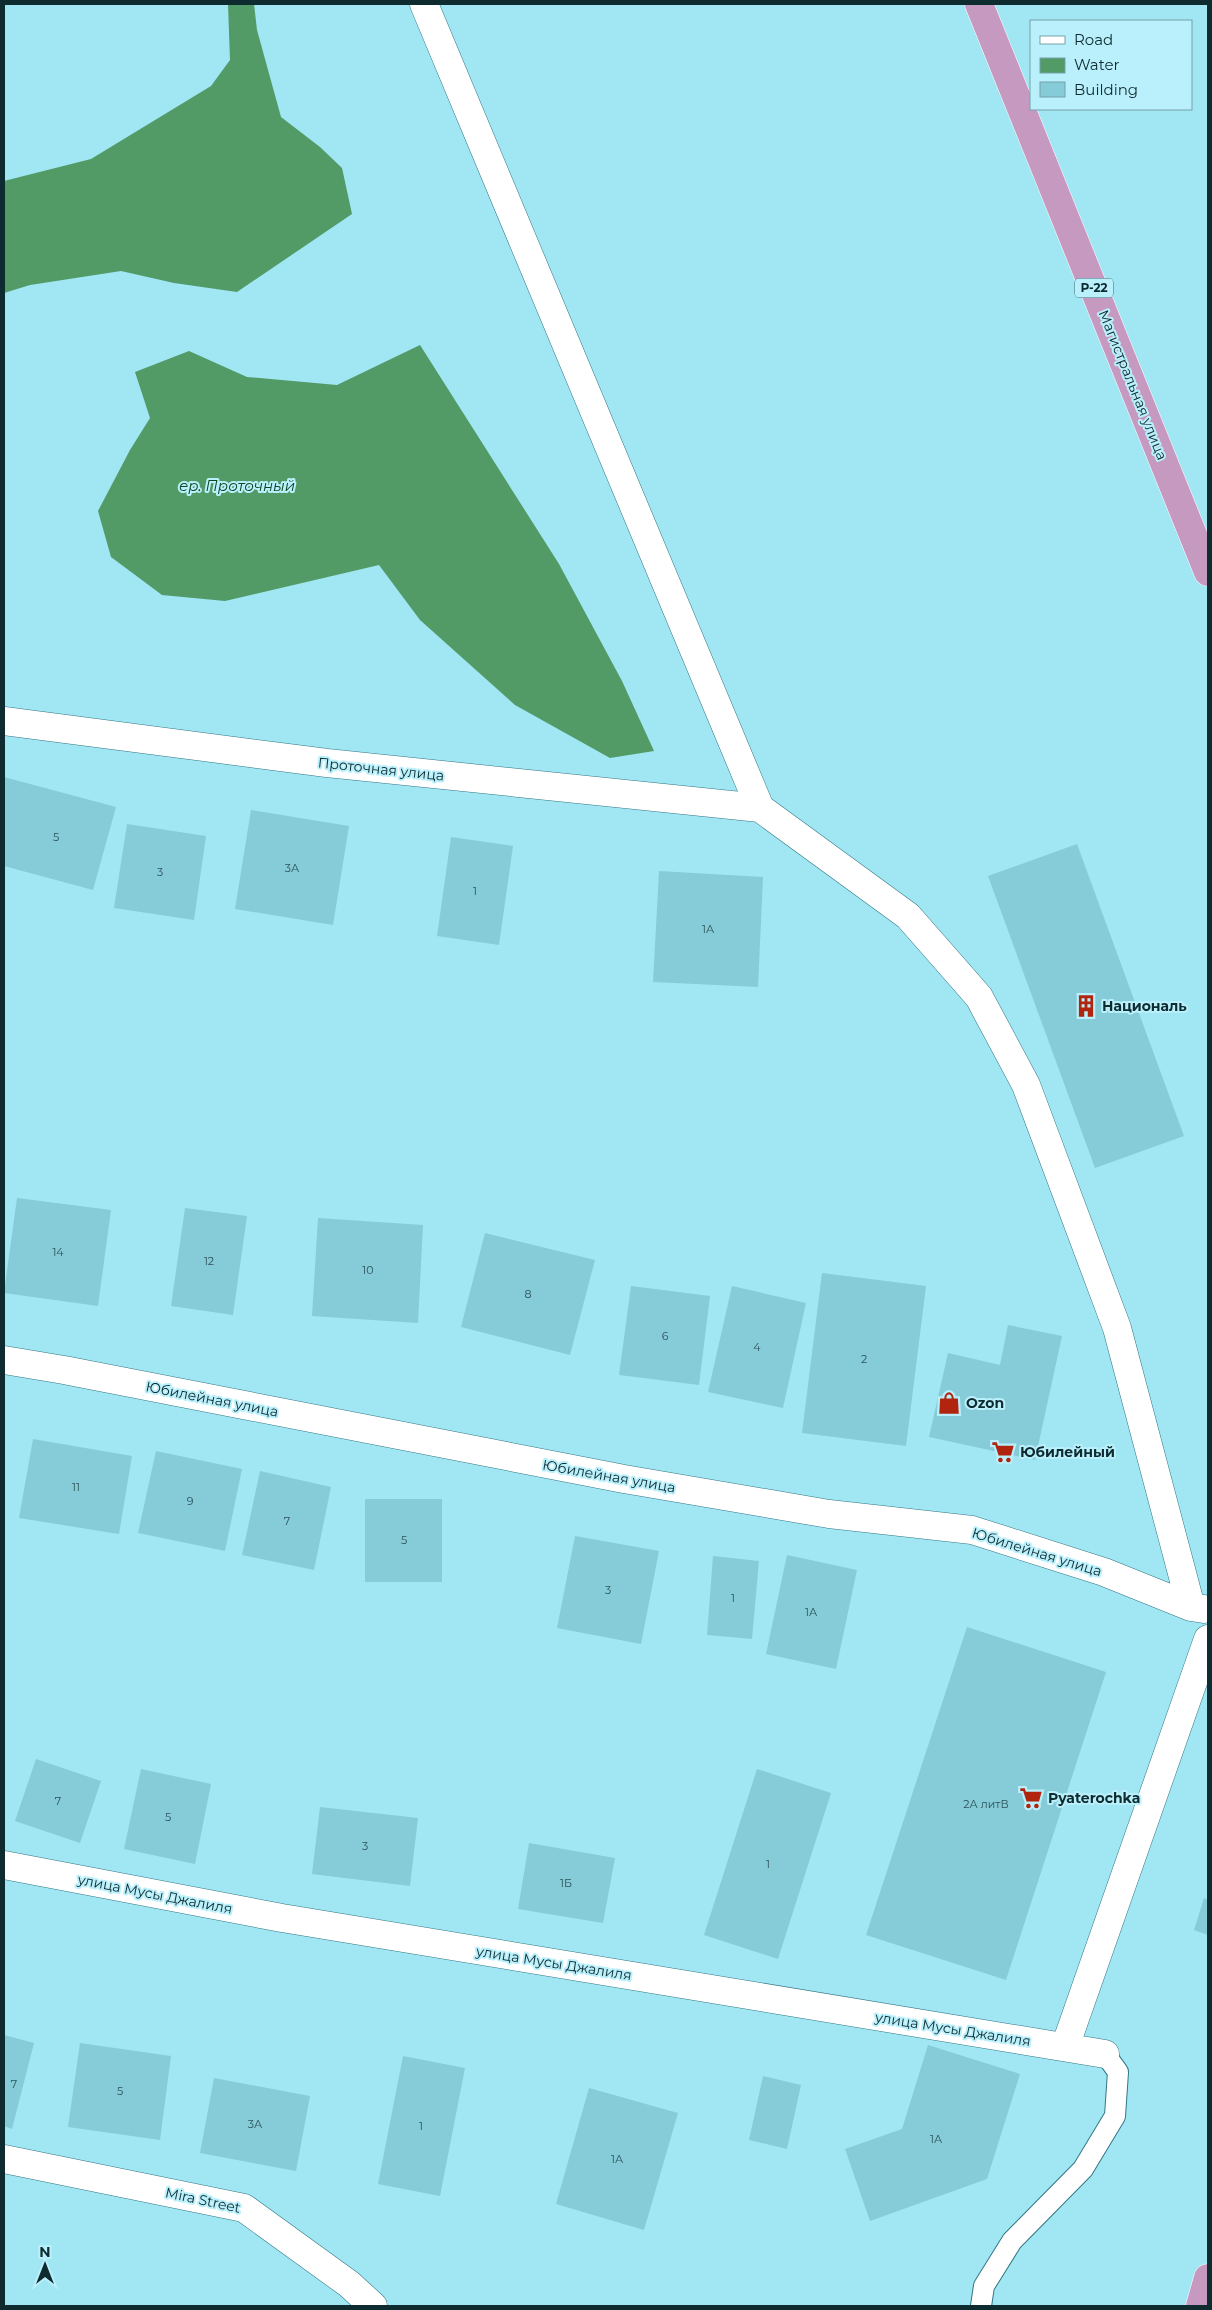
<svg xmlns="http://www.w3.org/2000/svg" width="1212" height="2310" font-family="Montserrat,sans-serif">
	<rect width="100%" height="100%" fill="#a1e6f3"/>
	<path fill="#529a66" d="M228,4H254L257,30L281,117L320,147L342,168L352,214L237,292L174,283L121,271L30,285L4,293V181L91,159L211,86L230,60Z
		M420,345L559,564L622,681L654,751L610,758L515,705L420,620L379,565L225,601L162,595L111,557L98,511L130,450L150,418L135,372L189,351L247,377L337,385Z"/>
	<path fill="#86cbd8" d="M4,777L116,807L93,890L4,866Z
		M251,810L349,826L333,925L235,909Z
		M127,824L206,836L194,920L114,908Z
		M451,837L513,846L499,945L437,936Z
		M1077,844L1184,1136L1095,1168L988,876Z
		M659,871L763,877L758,987L653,982Z
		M17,1198L111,1210L98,1306L4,1293Z
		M185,1208L247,1216L233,1315L171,1306Z
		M318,1218L423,1225L418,1323L312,1316Z
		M485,1233L595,1260L570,1355L461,1327Z
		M822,1273L926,1286L906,1446L802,1433Z
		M631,1286L710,1296L699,1385L619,1375Z
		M732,1286L806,1303L783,1408L708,1392Z
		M1008,1325L1062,1336L1035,1460L929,1437L948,1353L1000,1365Z
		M33,1439L132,1456L119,1534L19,1518Z
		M156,1451L242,1469L225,1551L138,1533Z
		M260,1471L331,1487L314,1570L242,1555Z
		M365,1499H442V1582H365Z
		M575,1536L659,1551L641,1644L557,1628Z
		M787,1555L857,1570L836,1669L766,1654Z
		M713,1556L759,1561L752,1639L707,1635Z
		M967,1627L1106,1672L1006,1980L866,1935Z
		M36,1759L101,1781L80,1843L15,1821Z
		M141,1769L211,1784L195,1864L124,1849Z
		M757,1769L831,1793L778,1959L704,1935Z
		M320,1807L418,1818L410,1886L312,1874Z
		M529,1843L615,1858L603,1923L518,1909Z
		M1204,1898L1208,1900V1935L1194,1930Z
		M4,2035L34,2043L12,2129L4,2126Z
		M80,2043L171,2056L160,2140L68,2127Z
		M928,2045L1020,2074L987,2179L870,2221L845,2149L902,2129Z
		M403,2056L465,2068L440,2196L378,2184Z
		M763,2076L801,2085L787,2149L749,2140Z
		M214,2078L310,2096L296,2171L200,2153Z
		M589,2088L678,2113L644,2230L556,2204Z"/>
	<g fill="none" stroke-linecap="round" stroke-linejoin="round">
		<defs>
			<path id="service" d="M981,2306L984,2286L1012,2241L1083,2169L1115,2116L1118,2072L1105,2054"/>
			<path id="minor" d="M424,4L760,808L908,916L979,997L1026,1085L1117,1328L1191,1607
				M4,721L327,763L760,808
				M4,1360L64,1370L624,1479L829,1514L972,1530L1104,1572L1191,1607L1204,1609
				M4,1865L282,1918L1105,2054
				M1065,2047L1208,1639
				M4,2159L244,2208L349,2284L373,2306"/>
			<path id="trunk" d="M979,4L1208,572
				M1200,2306L1208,2278"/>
		</defs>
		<use href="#service" stroke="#327784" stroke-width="22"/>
		<use href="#minor" stroke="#327784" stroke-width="29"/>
		<use href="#trunk" stroke="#fff" stroke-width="29"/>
		<use href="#service" stroke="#fff" stroke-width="20"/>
		<use href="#minor" stroke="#fff" stroke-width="28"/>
		<use href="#trunk" stroke="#c69ac0" stroke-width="28"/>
	</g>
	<defs>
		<symbol id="building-bare" viewBox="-9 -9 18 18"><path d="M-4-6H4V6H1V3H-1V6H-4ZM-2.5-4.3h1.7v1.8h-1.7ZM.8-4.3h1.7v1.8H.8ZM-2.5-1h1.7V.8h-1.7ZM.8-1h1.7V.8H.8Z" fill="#b1240e" stroke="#baf0fb" stroke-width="2.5" paint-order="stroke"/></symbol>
		<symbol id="shop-bare" viewBox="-9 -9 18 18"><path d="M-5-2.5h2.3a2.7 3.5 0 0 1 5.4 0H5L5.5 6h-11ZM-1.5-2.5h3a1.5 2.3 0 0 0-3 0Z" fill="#b1240e" stroke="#baf0fb" stroke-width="2.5" paint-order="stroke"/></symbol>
		<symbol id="supermarket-bare" viewBox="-9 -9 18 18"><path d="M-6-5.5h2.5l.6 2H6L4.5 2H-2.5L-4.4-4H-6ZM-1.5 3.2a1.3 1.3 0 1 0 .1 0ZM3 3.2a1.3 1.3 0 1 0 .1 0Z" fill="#b1240e" stroke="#baf0fb" stroke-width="2.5" paint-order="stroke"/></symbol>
	</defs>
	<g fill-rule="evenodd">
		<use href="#building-bare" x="1070" y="990" width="32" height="32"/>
		<use href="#shop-bare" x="933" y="1387" width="32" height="32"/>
		<use href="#supermarket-bare" x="987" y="1436" width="32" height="32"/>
		<use href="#supermarket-bare" x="1015" y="1782" width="32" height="32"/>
	</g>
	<g text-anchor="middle" stroke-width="4" stroke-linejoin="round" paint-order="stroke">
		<g font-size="11" fill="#2c535a">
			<text x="56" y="841">5</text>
			<text x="292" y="872">3А</text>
			<text x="160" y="876">3</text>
			<text x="475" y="895">1</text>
			<text x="708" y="933">1А</text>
			<text x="58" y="1256">14</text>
			<text x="209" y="1265">12</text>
			<text x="368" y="1274">10</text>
			<text x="528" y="1298">8</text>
			<text x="665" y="1340">6</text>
			<text x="757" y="1351">4</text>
			<text x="864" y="1363">2</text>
			<text x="76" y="1491">11</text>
			<text x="190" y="1505">9</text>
			<text x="287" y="1525">7</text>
			<text x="404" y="1544">5</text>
			<text x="608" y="1594">3</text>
			<text x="733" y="1602">1</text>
			<text x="811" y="1616">1А</text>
			<text x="58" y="1805">7</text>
			<text x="986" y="1808">2А литВ</text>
			<text x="168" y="1821">5</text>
			<text x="365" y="1850">3</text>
			<text x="768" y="1868">1</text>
			<text x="566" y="1887">1Б</text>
			<text x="14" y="2088">7</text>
			<text x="120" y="2095">5</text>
			<text x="255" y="2128">3А</text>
			<text x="421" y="2130">1</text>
			<text x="936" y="2143">1А</text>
			<text x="617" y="2163">1А</text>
		</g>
		<rect fill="#baf0fb" stroke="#42666d" stroke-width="1" x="1075" y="278.5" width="38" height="19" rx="4"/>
		<g font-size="12" font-weight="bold" fill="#0e2b30">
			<text x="1094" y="292">Р-22</text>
		</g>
		<g font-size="14" fill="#0e2b30" stroke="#baf0fb">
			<text transform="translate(1133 385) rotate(68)" y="5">Магистральная улица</text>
			<text transform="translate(381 769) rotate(6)" y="5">Проточная улица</text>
			<text transform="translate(212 1399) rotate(11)" y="5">Юбилейная улица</text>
			<text transform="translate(609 1476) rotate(10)" y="5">Юбилейная улица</text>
			<text transform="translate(1037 1552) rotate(17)" y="5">Юбилейная улица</text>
			<text transform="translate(155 1894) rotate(11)" y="5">улица Мусы Джалиля</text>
			<text transform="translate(554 1963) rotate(9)" y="5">улица Мусы Джалиля</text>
			<text transform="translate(953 2029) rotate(9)" y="5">улица Мусы Джалиля</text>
			<text transform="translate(203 2200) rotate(12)" y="5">Mira Street</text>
		</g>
		<g font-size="14" font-weight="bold" fill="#0e2b30" stroke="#baf0fb" text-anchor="start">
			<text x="1102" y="1011">Националь</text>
			<text x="966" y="1408">Ozon</text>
			<text x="1020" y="1457">Юбилейный</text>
			<text x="1048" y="1803">Pyaterochka</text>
		</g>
		<g font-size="15" font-style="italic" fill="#0f4724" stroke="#baf0fb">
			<text x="237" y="491">ер. Проточный</text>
		</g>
	</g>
	<rect width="1212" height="2310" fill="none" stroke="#0e2b30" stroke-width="10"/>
	<rect x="1030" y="20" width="162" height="90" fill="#baf0fb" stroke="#75a1aa"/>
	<rect x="1040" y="36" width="25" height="8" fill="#ffffff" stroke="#75a1aa"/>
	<text x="1074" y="45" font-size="15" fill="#0e2b30">Road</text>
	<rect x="1040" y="58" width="25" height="15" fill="#529a66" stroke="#75a1aa"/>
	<text x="1074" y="70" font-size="15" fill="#0e2b30">Water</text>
	<rect x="1040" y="82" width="25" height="15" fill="#86cbd8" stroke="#75a1aa"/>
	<text x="1074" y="95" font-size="15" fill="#0e2b30">Building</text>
	<g transform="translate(45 2265)" stroke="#baf0fb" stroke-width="4" paint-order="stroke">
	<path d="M0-4L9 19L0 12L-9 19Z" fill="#0e2b30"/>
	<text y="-8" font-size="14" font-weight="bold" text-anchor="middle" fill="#0e2b30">N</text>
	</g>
</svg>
